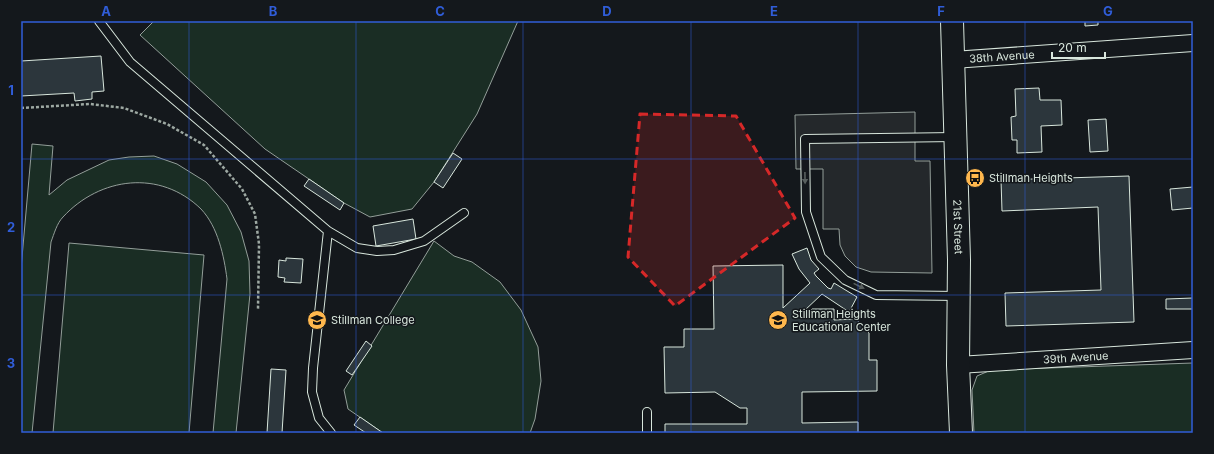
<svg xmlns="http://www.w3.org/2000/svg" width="1214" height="454" font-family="Inter,sans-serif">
	<rect width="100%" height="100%" fill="#14181c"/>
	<path fill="#1a2d24" stroke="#939e99" d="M154,21H518L477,114L434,182L412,209L370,217L344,203L265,149L140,35Z
		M32,144L53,146L49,195L67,180L109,160L129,157L154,156L177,164L206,182L227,205L241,232L249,261L250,294L236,433H213L227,279C224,256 218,227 201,209C160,169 100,177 63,217C57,223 54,234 51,242L32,433H21V269Z
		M434,241L454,256L472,262L500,282L521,310L538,347L541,381L535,419L530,433H383L348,409L344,390Z
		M69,243L204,255L189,433H53Z
		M1193,363V433H974L972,390L977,376L991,370Z"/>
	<path fill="#24282b" stroke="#939e99" d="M915,112V161H930L932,273L871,272L856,267L845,256L840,245L839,229H823V169H796L795,115Z"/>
	<path fill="#2c363c" stroke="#d8e6dc" d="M1073,21H1098V25L1085,26V21Z
		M101,56L104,91L92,92V99L75,101L74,93L21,96V61Z
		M1039,88L1040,100H1061L1062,125L1041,126L1042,152L1017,153V140H1012L1011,117L1016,116L1015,89Z
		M1106,119L1108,151L1090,152L1088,120Z
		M453,153L462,159L443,188L434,182Z
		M1129,176L1134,322L1006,326L1005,293L1101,290L1098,207L1002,211L1001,180Z
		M309,179L344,203L340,210L304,186Z
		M1193,187V208L1172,210L1170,189Z
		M413,219L416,239L376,246L373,226Z
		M807,248L811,260L819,269L814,273L816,276L828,288L831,289L834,283L857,297L849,312L822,294L804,311L807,314L812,309H834V320L856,319L869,333V360H877V391L802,392V423L858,422V433H665V424H747V408H740L715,392L665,393L664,347H684V329H714L713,266L783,265V308L810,283L799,269L792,254Z
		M286,258L303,259L301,283L284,282L285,278L278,277L279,260L286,261Z
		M1193,298V309H1166V299Z
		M366,341L372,346L352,375L346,371Z
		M271,369L286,370L282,433H267Z
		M360,417L383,433H366L354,425Z"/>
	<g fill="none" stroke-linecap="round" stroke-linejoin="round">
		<defs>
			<path id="lane" d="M99,21L130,62L328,231L357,248L377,251L394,250L424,241L464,213
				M955,137L805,139L806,212L821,257L845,280L876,295L958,296
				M328,231L313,368L312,392L319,418L331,433
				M647,412V433"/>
			<g id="street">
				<path id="s1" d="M953,60L1193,43"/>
				<path id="s2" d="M958,365L1193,350"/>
			</g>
			<g id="secondary">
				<path id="s3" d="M952,21L959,260L958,365L961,433"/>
			</g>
		</defs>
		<use href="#lane" stroke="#d8e6dc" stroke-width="10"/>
		<use href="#street" stroke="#d8e6dc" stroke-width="18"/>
		<use href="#secondary" stroke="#d8e6dc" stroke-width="24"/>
		<path stroke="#9da8a2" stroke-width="2.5" stroke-dasharray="3 2" stroke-linecap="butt" d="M21,108L90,104L124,108L167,124L204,145L242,189L255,214L259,244L258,309"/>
		<use href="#lane" stroke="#14181c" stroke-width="8"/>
		<use href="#street" stroke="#14181c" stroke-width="16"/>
		<use href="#secondary" stroke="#14181c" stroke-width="22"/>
	</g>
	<defs><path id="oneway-solid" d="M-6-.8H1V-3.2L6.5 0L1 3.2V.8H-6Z"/></defs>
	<g fill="#59605f">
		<use href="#oneway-solid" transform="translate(805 178) rotate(89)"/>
		<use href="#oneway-solid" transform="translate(859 286) rotate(26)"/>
	</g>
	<path fill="#d62828" fill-opacity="0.2" stroke="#d62828" stroke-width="3" stroke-dasharray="8 5" stroke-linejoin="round" d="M640,114L736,116L795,218L675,306L628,257Z"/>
	<path fill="none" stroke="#305dd8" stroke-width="1" stroke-opacity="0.55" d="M189,21V433M356,21V433M523,21V433M691,21V433M858,21V433M1025,21V433M21,159H1193M21,295H1193"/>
	<defs>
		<symbol id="bus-disc" viewBox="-11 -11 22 22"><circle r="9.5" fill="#ffb74d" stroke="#14181c"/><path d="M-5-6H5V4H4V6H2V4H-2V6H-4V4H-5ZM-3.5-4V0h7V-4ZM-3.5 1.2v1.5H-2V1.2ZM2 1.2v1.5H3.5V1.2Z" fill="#111"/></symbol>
		<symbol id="university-disc" viewBox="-11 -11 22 22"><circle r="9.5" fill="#ffb74d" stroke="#14181c"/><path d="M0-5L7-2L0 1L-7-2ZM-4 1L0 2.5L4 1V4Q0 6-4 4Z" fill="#111"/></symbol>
		<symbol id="school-disc" viewBox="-11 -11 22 22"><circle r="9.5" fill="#ffb74d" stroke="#14181c"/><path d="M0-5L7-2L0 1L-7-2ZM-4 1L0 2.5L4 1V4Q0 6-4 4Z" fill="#111"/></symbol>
	</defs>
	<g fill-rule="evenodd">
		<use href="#bus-disc" x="964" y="167" width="22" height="22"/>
		<use href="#university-disc" x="306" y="309" width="22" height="22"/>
		<use href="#school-disc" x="767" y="309" width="22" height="22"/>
	</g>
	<g text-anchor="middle" stroke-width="3" stroke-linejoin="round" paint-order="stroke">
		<g font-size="11" fill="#d8e6dc" stroke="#14181c">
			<text dy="4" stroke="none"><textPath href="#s1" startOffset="49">38th Avenue</textPath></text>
			<text dy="4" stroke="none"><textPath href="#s3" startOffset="206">21st Street</textPath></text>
			<text dy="4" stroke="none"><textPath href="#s2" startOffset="118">39th Avenue</textPath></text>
		</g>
		<g font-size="11" fill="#d8e6dc" stroke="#14181c" text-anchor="start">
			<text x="989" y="182">Stillman Heights</text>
			<text x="792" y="318">Stillman Heights<tspan x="792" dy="13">Educational Center</tspan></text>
			<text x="331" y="324">Stillman College</text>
		</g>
	</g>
	<rect width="1214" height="454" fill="none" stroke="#14181c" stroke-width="44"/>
	<path d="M1052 52v6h53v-6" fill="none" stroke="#d8e6dc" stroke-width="2"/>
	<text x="1058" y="52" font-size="12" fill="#d8e6dc" stroke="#14181c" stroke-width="3" paint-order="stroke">20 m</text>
	<rect x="22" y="22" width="1170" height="410" fill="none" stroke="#305dd8" stroke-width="1.5"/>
	<g font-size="13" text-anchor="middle" font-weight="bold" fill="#305dd8">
		<text x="106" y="16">A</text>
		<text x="273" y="16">B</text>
		<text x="440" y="16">C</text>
		<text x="607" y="16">D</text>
		<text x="774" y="16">E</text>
		<text x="941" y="16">F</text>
		<text x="1108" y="16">G</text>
		<text x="11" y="95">1</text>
		<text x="11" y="232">2</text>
		<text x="11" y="368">3</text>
	</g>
</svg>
